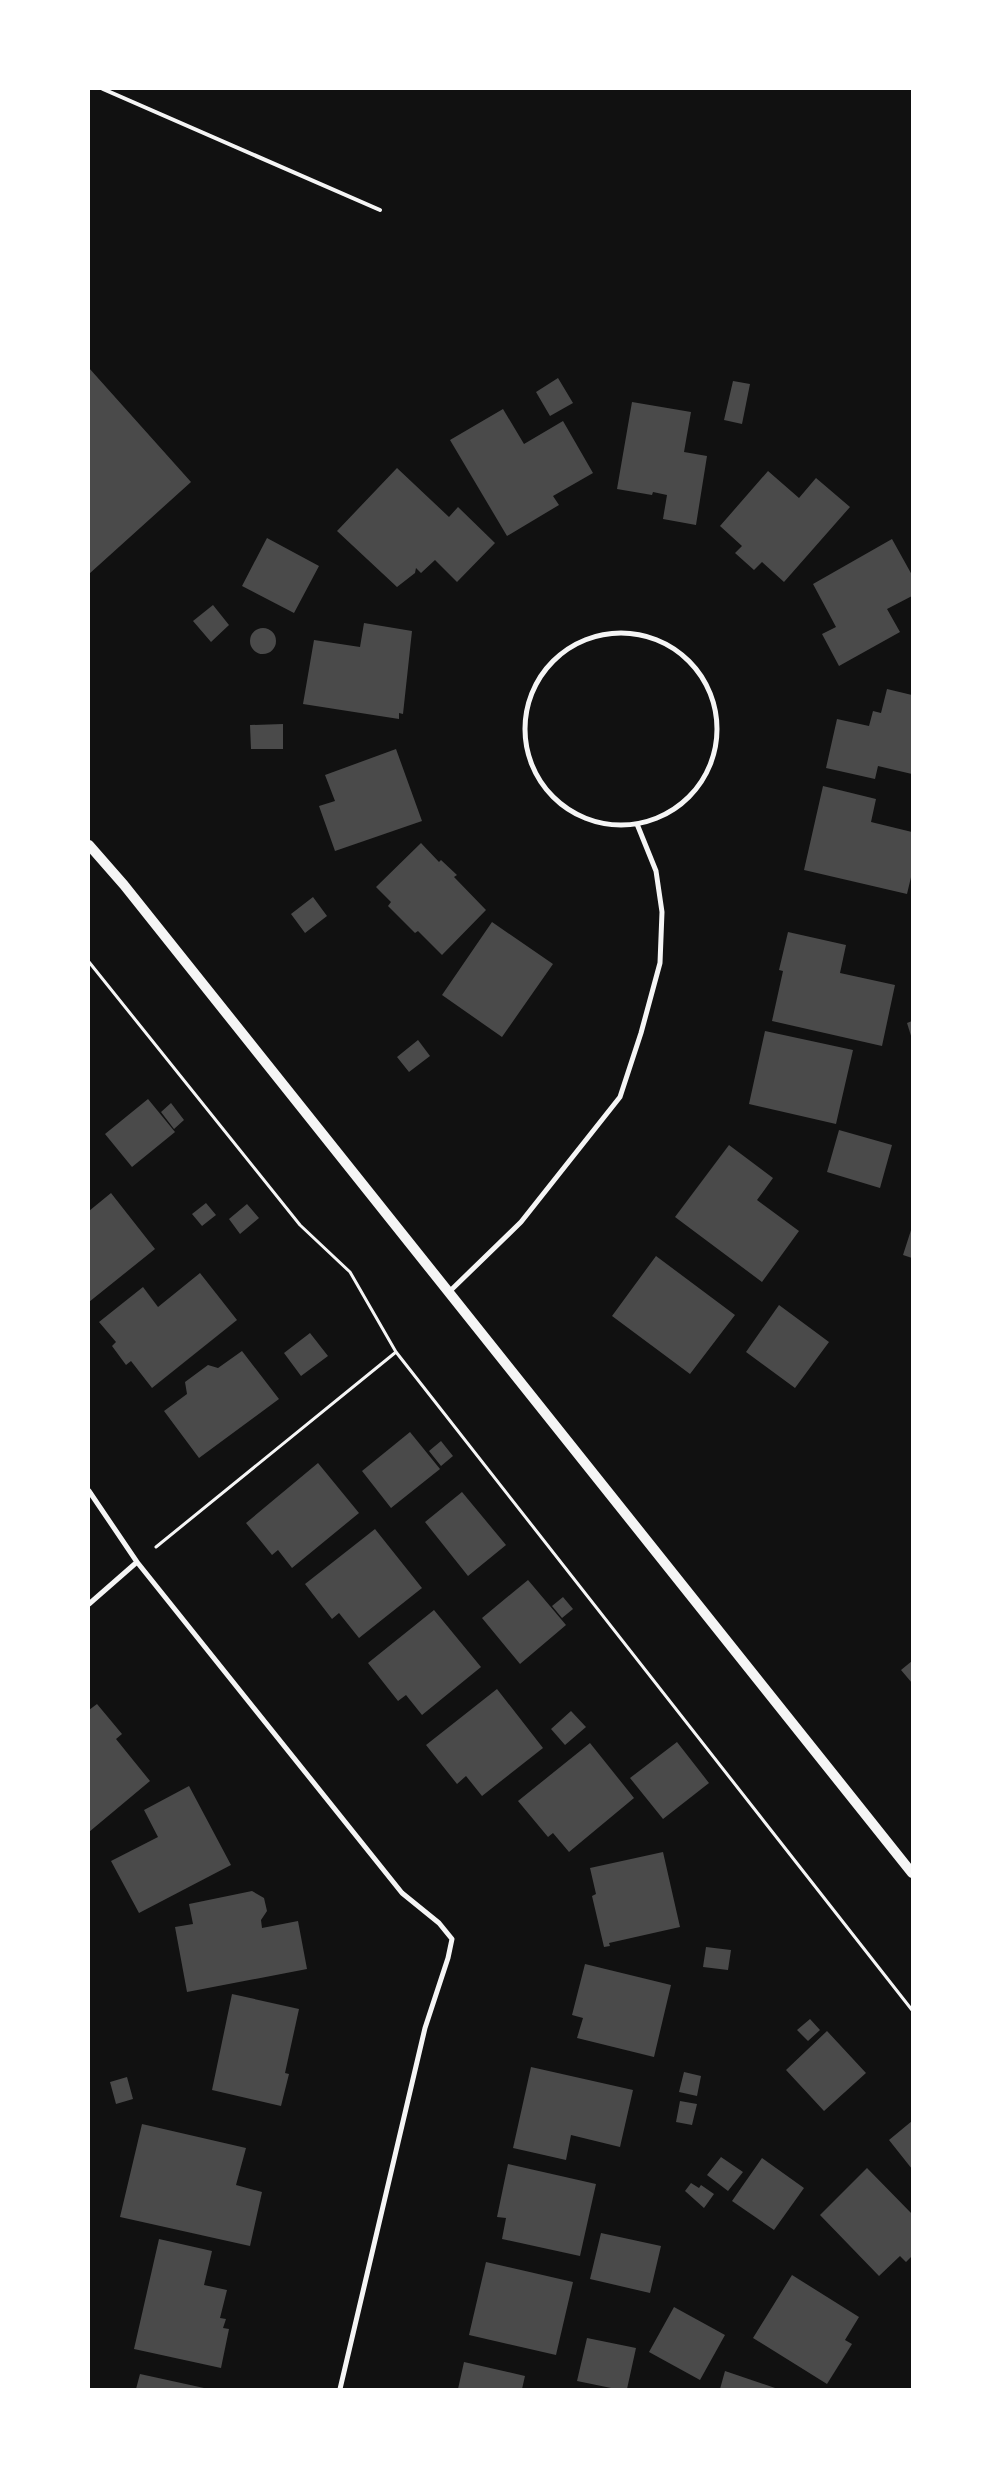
<svg xmlns="http://www.w3.org/2000/svg" width="1001" height="2478" font-family="Merriweather,serif">
	<rect width="100%" height="100%" fill="#111"/>
	<path fill="#4a4a4a" d="M89,368L191,482L89,574Z
		M558,378L573,403L550,416L536,392Z
		M733,381L750,384L742,424L724,420Z
		M632,402L691,412L684,452L707,456L696,525L663,519L667,495L653,492L652,495L617,489Z
		M503,409L524,444L563,421L593,473L553,496L559,505L507,536L450,440Z
		M397,468L449,517L458,507L495,543L457,582L435,560L421,573L416,568L415,573L397,587L337,531Z
		M768,471L799,498L816,478L850,507L784,582L762,562L754,570L735,553L742,546L720,526Z
		M267,538L319,566L294,613L242,586Z
		M892,539L912,575V596L887,609L900,632L839,666L822,634L836,627L813,584Z
		M213,605L229,625L211,642L193,621Z
		M364,623L412,631L403,714L399,713V719L303,704L314,640L360,647Z
		M250 641a13 13 0 1 1 26 0a13 13 0 1 1-26 0Z
		M887,689L912,695V774L878,766L875,779L826,768L837,719L869,726L873,711L881,713Z
		M283,724V749H251L250,725Z
		M396,749L422,821L335,851L319,806L335,801L325,775Z
		M823,786L876,799L871,822L912,832V873L907,894L804,870Z
		M421,843L439,862L441,860L457,875L454,877L486,910L442,955L418,931L415,933L388,906L391,902L376,887Z
		M313,897L327,916L305,933L291,914Z
		M492,922L553,964L502,1037L442,995Z
		M788,932L846,945L840,973L895,985L882,1046L772,1021L783,971L779,970Z
		M912,1021V1039L907,1023Z
		M765,1031L853,1050L836,1124L749,1104Z
		M418,1040L430,1056L409,1072L397,1057Z
		M148,1099L175,1132L132,1167L105,1134Z
		M171,1103L184,1120L174,1129L161,1112Z
		M839,1130L892,1145L880,1188L827,1172Z
		M729,1145L773,1178L757,1200L799,1231L762,1282L675,1217Z
		M111,1193L155,1249L89,1302V1211Z
		M206,1203L216,1215L202,1226L192,1214Z
		M247,1204L259,1218L240,1234L229,1219Z
		M912,1227V1258L903,1255Z
		M656,1256L735,1315L690,1374L612,1316Z
		M200,1273L237,1320L152,1388L131,1361L126,1365L112,1346L116,1342L99,1322L143,1287L158,1307Z
		M779,1305L829,1342L795,1388L746,1352Z
		M310,1333L328,1356L301,1376L284,1353Z
		M242,1351L279,1399L199,1458L164,1411L187,1394L185,1382L208,1365L218,1368Z
		M410,1432L440,1469L391,1508L362,1471Z
		M441,1441L453,1456L441,1466L429,1451Z
		M318,1463L359,1513L292,1568L278,1550L272,1555L246,1523Z
		M462,1492L506,1545L468,1576L425,1522Z
		M375,1529L422,1588L359,1638L339,1613L332,1619L305,1584Z
		M528,1580L566,1625L520,1664L482,1618Z
		M563,1597L573,1609L562,1618L552,1606Z
		M434,1610L481,1667L422,1715L406,1695L398,1701L368,1663Z
		M912,1661V1683L901,1670Z
		M497,1689L543,1748L482,1796L466,1776L457,1784L426,1745Z
		M97,1704L122,1734L116,1739L150,1781L89,1832V1710Z
		M571,1711L586,1727L565,1745L551,1729Z
		M677,1742L709,1783L663,1819L630,1778Z
		M590,1743L634,1798L569,1852L553,1833L548,1837L518,1801Z
		M189,1786L231,1865L139,1913L111,1861L158,1837L144,1810Z
		M663,1852L680,1927L609,1943L610,1946L604,1947L592,1896L596,1894L590,1868Z
		M252,1891L264,1898L267,1911L261,1920L262,1928L298,1921L307,1969L187,1992L175,1927L193,1924L189,1904Z
		M706,1947L731,1950L728,1970L703,1967Z
		M585,1964L671,1985L654,2057L577,2038L583,2018L572,2015Z
		M232,1994L299,2009L285,2073L289,2074L281,2106L212,2090Z
		M810,2019L820,2030L808,2041L797,2030Z
		M827,2031L866,2073L824,2111L786,2070Z
		M531,2067L633,2090L620,2147L571,2135L566,2160L513,2148Z
		M684,2072L701,2076L697,2096L679,2092Z
		M127,2077L133,2099L116,2104L110,2082Z
		M680,2101L697,2104L692,2125L676,2122Z
		M912,2121V2169L889,2140Z
		M142,2124L246,2148L236,2185L262,2192L250,2246L120,2217Z
		M721,2157L743,2172L728,2191L707,2175Z
		M762,2158L804,2188L774,2230L732,2201Z
		M508,2164L596,2184L580,2256L502,2239L506,2218L497,2217Z
		M867,2168L912,2214V2256L906,2262L900,2256L879,2276L820,2215Z
		M691,2183L699,2188L701,2185L714,2194L704,2208L685,2191Z
		M601,2233L661,2246L650,2293L590,2279Z
		M159,2239L212,2251L204,2285L227,2290L220,2318L226,2319L223,2328L229,2329L221,2368L134,2349Z
		M486,2262L573,2282L556,2355L469,2335Z
		M792,2275L859,2317L845,2340L852,2344L827,2384L753,2338Z
		M674,2307L725,2335L700,2380L649,2352Z
		M587,2338L636,2348L627,2389H616L577,2381Z
		M464,2362L525,2376L522,2389H458Z
		M725,2371L778,2389H720Z
		M140,2374L204,2388V2389H136Z"/>
	<g fill="none" stroke-linecap="round" stroke-linejoin="round">
		<path stroke="#f5f5f5" stroke-width="3" d="M89,962L300,1225L350,1272L396,1352L912,2010
			M156,1547L396,1352"/>
		<path stroke="#f5f5f5" stroke-width="4" d="M103,89L380,210"/>
		<path stroke="#f5f5f5" stroke-width="5" d="M525 729a96 96 0 1 1 192 0a96 96 0 1 1-192 0Z
			M448,1293L521,1222L620,1097L641,1033L660,963L662,912L656,871L637,824
			M89,1491L137,1562L402,1893L439,1923L452,1939L448,1958L425,2028L340,2389
			M89,1604L137,1562"/>
		<path stroke="#f5f5f5" stroke-width="10" d="M89,845L124,885L912,1873"/>
	</g>
	<rect width="1001" height="2478" fill="none" stroke="#ffffff" stroke-width="180"/>
</svg>
